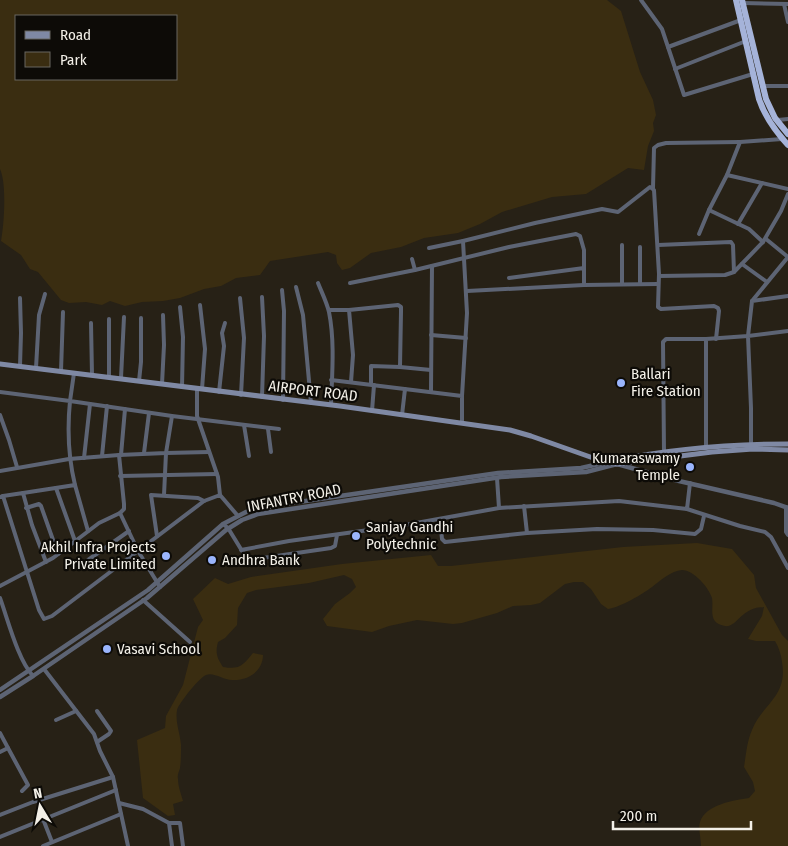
<svg xmlns="http://www.w3.org/2000/svg" width="788" height="846" viewBox="0 0 788 846" font-family="'Fira Sans Condensed',sans-serif">
	<style>
		.green { fill: #3a2d11; fill-rule: evenodd }
		.lines { fill: none; stroke-linecap: round; stroke-linejoin: round }
		.minor { stroke: #5d6474; stroke-width: 4 }
		.tertiary { stroke: #5d6474; stroke-width: 4.5 }
		.secondary { stroke: #7f89a4; stroke-width: 5 }
		.trunk { stroke: #a5b3d9; stroke-width: 6 }
		.poi-dot { fill: #9ab5fd; stroke: #0d0b07; stroke-width: 2 }
		.labels { text-anchor: middle; stroke-width: 4.5; stroke-linejoin: round; paint-order: stroke }
		.poi-label { font-size: 15px; fill: #f3f0e8; stroke: #0d0b07; text-anchor: start }
		.street-label { font-size: 15px; fill: #f3f0e8; stroke: #0d0b07 }
	</style>
	<rect width="100%" height="100%" fill="#272116"/>
	<g class="green">
		<path d="M0,0H607L621,11L640,72L653,100L656,115L653,123L654,131L648,146L644,170L628,168L586,194L552,197L502,212L480,224L458,233L424,238L401,247L371,253L350,268L342,270L337,263L336,255L328,252L270,261L260,275L236,278L221,286L204,289L180,298L163,301L142,302L125,306L110,301L102,305L86,302L69,303L61,300L38,272L30,269L21,255L1,241C4,225 7,184 0,169ZM176,16V79H16V16Z"/>
		<path d="M697,543L732,549L754,575L756,588L782,635L788,641V846H701C701,839 698,828 700,822C705,805 734,800 749,798L755,791L753,782L744,767C746,755 747,741 752,730C763,703 788,697 782,662C781,654 779,648 775,641H756L748,639L762,616L764,607C741,607 737,628 725,626C707,623 714,609 712,598C709,588 694,570 682,570C671,571 661,580 652,587C641,595 621,607 608,609L601,604L591,589L583,582H574L565,584L540,603L531,605L513,606L497,613L462,623L453,624L417,620L389,626L372,632L327,626L323,619L335,604L350,593L356,587L352,579L344,575L309,583L256,590L247,593L238,608L237,625L225,638L218,642C215,653 217,658 223,667C240,670 243,665 253,653L263,655C263,671 248,681 232,680C223,680 214,672 206,675C199,678 179,703 177,710C175,722 180,733 181,745C181,752 181,761 180,768C179,772 177,775 178,779C178,786 181,794 183,801L173,804L175,815L168,816L143,798L137,740L165,728L166,716L183,685L198,627L203,620L193,599L215,578L228,584L251,577L342,564L431,555L438,566H451L623,547Z"/>
	</g>
	<g class="lines">
		<g class="minor">
			<polyline points="641,0 662,29 668,47"/>
			<polyline points="743,3 788,4"/>
			<polyline points="784,4 788,22"/>
			<polyline points="741,20 668,47 684,95 753,74"/>
			<polyline points="675,69 746,41"/>
			<polyline points="763,86 788,86"/>
			<polyline points="778,120 788,119"/>
			<polyline points="727,175 740,142 782,139"/>
			<polyline points="653,188 654,148 658,145 666,143 740,142"/>
			<polyline points="738,224 762,183"/>
			<polyline points="699,234 709,210"/>
			<polyline points="766,239 788,257"/>
			<polyline points="763,242 781,211 788,194"/>
			<polyline points="658,245 731,242 733,245 734,272 725,275 659,276"/>
			<polyline points="640,247 640,284"/>
			<polyline points="429,248 463,241"/>
			<polyline points="742,264 767,282"/>
			<polyline points="415,270 509,247 576,234 580,236 584,250 584,268"/>
			<polyline points="734,272 763,242 749,229 709,210 727,175 788,189"/>
			<polyline points="509,278 584,268 584,285 658,284"/>
			<path d="M318,283C322,293 327,303 329,312C335,342 332,375 331,405"/>
			<polyline points="350,283 415,270 412,259"/>
			<polyline points="622,284 622,245"/>
			<polyline points="296,287 303,315 311,403"/>
			<polyline points="282,290 284,311 283,400"/>
			<polyline points="467,291 584,285"/>
			<polyline points="20,298 21,333 20,366"/>
			<polyline points="240,298 244,338 241,395"/>
			<polyline points="752,301 788,257"/>
			<polyline points="200,305 205,349 202,389"/>
			<polyline points="180,307 183,337 182,387"/>
			<polyline points="329,310 349,310"/>
			<polyline points="109,319 109,377"/>
			<polyline points="91,323 92,375"/>
			<polyline points="431,335 466,338"/>
			<polyline points="400,367 431,370"/>
			<polyline points="36,368 39,315 45,294"/>
			<polyline points="61,371 63,312"/>
			<polyline points="74,373 70,401 172,416 279,429"/>
			<polyline points="121,378 124,317"/>
			<polyline points="331,380 462,396 462,423"/>
			<polyline points="139,381 141,362 141,318"/>
			<polyline points="351,382 353,355 349,310 398,305 401,307 401,312 400,367 371,366 371,384"/>
			<polyline points="162,384 164,345 163,315"/>
			<polyline points="197,389 197,416 218,477 220,495"/>
			<polyline points="431,391 432,266"/>
			<path d="M0,392L70,401C67,431 68,456 75,485"/>
			<polyline points="219,392 224,346 222,333 225,323"/>
			<polyline points="462,396 467,313 463,241 535,223 602,209 618,212 650,187 654,190 659,274 658,307 661,309 714,306 718,308 719,311 716,339"/>
			<polyline points="262,397 264,336 262,297"/>
			<polyline points="372,411 374,385"/>
			<polyline points="0,415 9,440 17,467"/>
			<polyline points="402,415 405,389"/>
			<polyline points="244,425 249,456"/>
			<polyline points="268,429 271,452"/>
			<polyline points="751,444 751,408 748,336 788,331"/>
			<polyline points="706,448 706,339 748,336 752,301 788,296"/>
			<polyline points="144,453 149,413"/>
			<polyline points="664,453 663,342 666,339 706,339"/>
			<polyline points="121,455 125,409"/>
			<polyline points="102,456 107,406"/>
			<polyline points="84,458 90,404"/>
			<polyline points="0,471 69,459 119,455"/>
			<polyline points="120,476 217,474"/>
			<polyline points="56,488 75,541"/>
			<polyline points="23,493 75,485 88,531"/>
			<polyline points="164,495 166,453 209,452"/>
			<polyline points="3,496 23,493 32,525 46,562"/>
			<polyline points="0,497 3,496 39,610 44,619 52,616 138,551 160,587"/>
			<polyline points="524,506 527,533"/>
			<polyline points="786,507 786,532 788,535"/>
			<polyline points="26,508 39,504 41,506 58,554"/>
			<polyline points="499,508 619,501 687,509 690,483"/>
			<polyline points="687,509 740,526 765,532 771,537 788,568"/>
			<polyline points="120,513 124,509 124,504 119,455 166,453 172,416"/>
			<polyline points="440,519 442,539 445,542 527,533 597,529 653,530 695,534 701,529 704,516"/>
			<polyline points="223,524 228,528 247,559 249,560 331,548 335,546 337,535"/>
			<polyline points="157,536 151,495 198,498 204,501"/>
			<polyline points="241,550 289,541 405,525 499,508 497,478"/>
			<polyline points="88,560 129,531"/>
			<polyline points="0,586 53,558 99,523 120,513 138,551 204,501 220,495 238,516"/>
			<path d="M0,598C8,620 18,660 33,676"/>
			<polyline points="143,600 190,642"/>
			<polyline points="44,669 94,734 100,751 113,777 128,846"/>
			<polyline points="56,720 76,711"/>
			<polyline points="0,733 8,748 0,752"/>
			<polyline points="97,742 109,734 111,731 97,711"/>
			<polyline points="8,748 28,785 22,791"/>
			<polyline points="119,803 143,809 169,823 172,846"/>
			<polyline points="0,815 33,802 113,777"/>
			<polyline points="43,819 52,842"/>
			<polyline points="169,823 180,823 183,846"/>
			<polyline points="0,837 116,790"/>
			<polyline points="43,846 121,814"/>
		</g>
		<g class="tertiary">
			<polyline points="0,690 148,590 223,524 246,512 278,505 498,473 581,468 608,462"/>
			<polyline points="0,697 33,676 147,598 226,530 242,520 258,514 501,477 586,472 617,464 679,481 774,503 788,508"/>
		</g>
		<g class="secondary">
			<polyline points="0,364 340,406 510,430 531,436 596,459 617,464 712,452 753,449 788,450"/>
			<path d="M612,461C670,449 729,444 788,444"/>
		</g>
		<g class="trunk">
			<path d="M736,0L759,99C765,117 775,131 788,145"/>
			<polyline points="742,0 766,99 775,118 788,134"/>
		</g>
	</g>
	<g class="poi-dot">
		<circle cx="621" cy="383" r="5"/>
		<circle cx="690" cy="467" r="5"/>
		<circle cx="356" cy="536" r="5"/>
		<circle cx="166" cy="556" r="5"/>
		<circle cx="212" cy="560" r="5"/>
		<circle cx="107" cy="649" r="5"/>
	</g>
	<g class="labels">
		<g class="poi-label">
			<text x="631" y="379">Ballari<tspan x="631" dy="17">Fire Station</tspan></text>
			<text x="680" y="463" text-anchor="end">Kumaraswamy<tspan x="680" dy="17">Temple</tspan></text>
			<text x="366" y="532">Sanjay Gandhi<tspan x="366" dy="17">Polytechnic</tspan></text>
			<text x="156" y="552" text-anchor="end">Akhil Infra Projects<tspan x="156" dy="17">Private Limited</tspan></text>
			<text x="222" y="565">Andhra Bank</text>
			<text x="117" y="654">Vasavi School</text>
		</g>
		<g class="street-label">
			<text transform="translate(313 391) rotate(7)" y="5">AIRPORT ROAD</text>
			<text transform="translate(294 498) rotate(-11)" y="5">INFANTRY ROAD</text>
		</g>
	</g>
	<rect x="15" y="15" width="162" height="65" fill="#0d0b07" stroke="#696761"/>
	<rect x="25" y="31" width="25" height="8" fill="#7f89a4" stroke="#696761"/>
	<text x="60" y="40" font-size="15" fill="#f3f0e8">Road</text>
	<rect x="25" y="52" width="25" height="15" fill="#3a2d11" stroke="#696761"/>
	<text x="60" y="65" font-size="15" fill="#f3f0e8">Park</text>
	<g transform="translate(40 806) rotate(350)" stroke="#0d0b07" stroke-width="4" paint-order="stroke">
	<path d="M0-4L9 19L0 12L-9 19Z" fill="#f3f0e8"/>
	<text y="-8" font-size="14" font-weight="bold" text-anchor="middle" fill="#f3f0e8">N</text>
	</g>
	<path d="M613 821v8h138v-8" fill="none" stroke="#f3f0e8" stroke-width="2.5"/>
	<text x="620" y="821" font-size="15" fill="#f3f0e8" stroke="#0d0b07" stroke-width="4" paint-order="stroke">200 m</text>
</svg>
